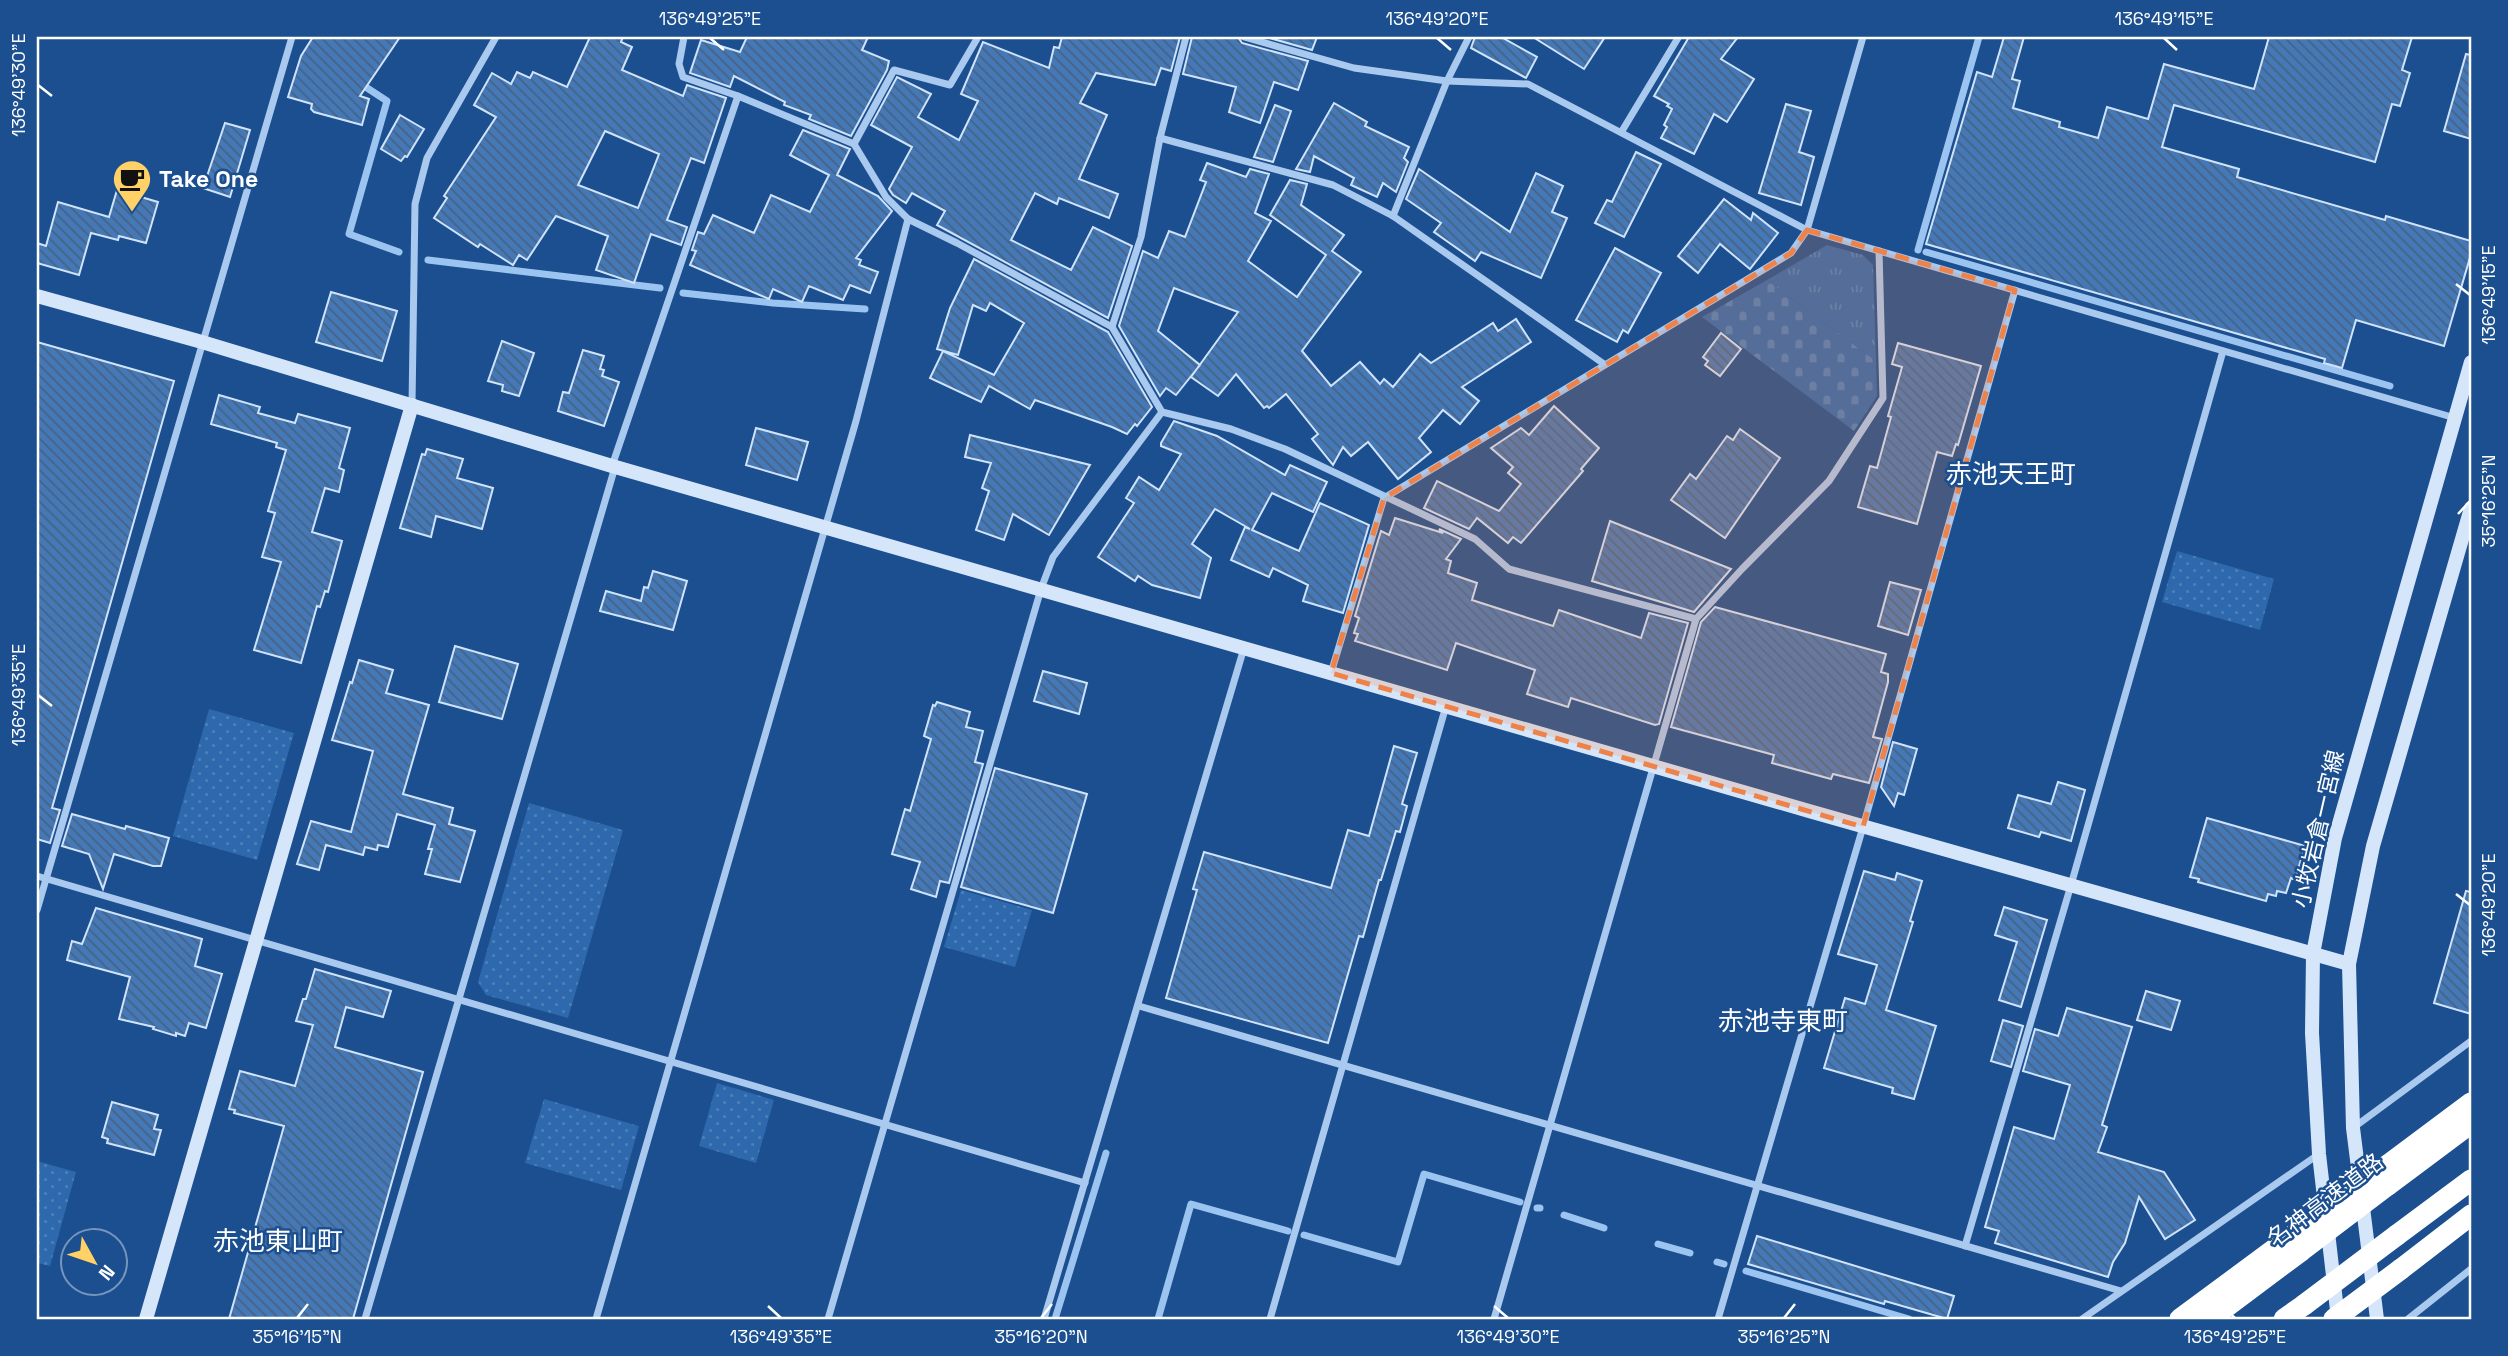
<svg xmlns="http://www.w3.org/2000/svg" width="2508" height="1356" viewBox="0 0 2508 1356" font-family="'Space Grotesk','Noto Sans JP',sans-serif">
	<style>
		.grass { fill: url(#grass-dots) }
		.cemetery { fill: url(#cemetery-stones) }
		.park { fill: url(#park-tufts) }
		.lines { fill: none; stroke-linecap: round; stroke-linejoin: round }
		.stream { stroke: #9cc4f0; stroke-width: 7 }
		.building { fill: url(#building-back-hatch); stroke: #cfe3fa; stroke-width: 2; fill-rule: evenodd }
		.street { stroke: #a9c9ee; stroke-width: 7 }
		.secondary { stroke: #d6e6fa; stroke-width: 14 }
		.highway { stroke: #fff; stroke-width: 21 }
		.highway-bridge { stroke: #fff; stroke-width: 21 }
		.marked { fill: #ee8249; fill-opacity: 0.2; stroke: #ee8249; stroke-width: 5; stroke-dasharray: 14 9; stroke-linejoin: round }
		.ticks { fill: none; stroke: #fff; stroke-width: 2.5 }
		.labels { text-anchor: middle; stroke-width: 5; stroke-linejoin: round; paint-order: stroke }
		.poi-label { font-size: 23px; font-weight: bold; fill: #fff; stroke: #1b4f8f; text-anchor: start }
		.street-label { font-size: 23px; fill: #fff; stroke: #1b4f8f }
		.quarter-label { font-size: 26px; fill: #fff; stroke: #1b4f8f }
		.neatline { fill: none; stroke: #fff; stroke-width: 2.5 }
		.ticks-label { font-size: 18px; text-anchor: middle; fill: #fff }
	</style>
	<defs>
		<pattern id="grass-dots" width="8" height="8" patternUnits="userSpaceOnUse" patternTransform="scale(1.75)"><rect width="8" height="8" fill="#2e69ad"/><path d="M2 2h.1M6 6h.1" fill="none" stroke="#4d80b9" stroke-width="1.8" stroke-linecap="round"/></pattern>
		<pattern id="cemetery-stones" width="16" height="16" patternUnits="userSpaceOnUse" patternTransform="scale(1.75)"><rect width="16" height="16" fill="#2e69ad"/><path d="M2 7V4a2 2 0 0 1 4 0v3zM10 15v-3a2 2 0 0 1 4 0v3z" fill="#4d80b9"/></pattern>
		<pattern id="park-tufts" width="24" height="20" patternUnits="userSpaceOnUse" patternTransform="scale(1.75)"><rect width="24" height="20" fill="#2e69ad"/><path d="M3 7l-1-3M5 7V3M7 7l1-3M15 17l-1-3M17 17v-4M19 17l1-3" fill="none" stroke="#4d80b9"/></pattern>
		<pattern id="building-back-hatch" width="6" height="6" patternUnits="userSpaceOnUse" patternTransform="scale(1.75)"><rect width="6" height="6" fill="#4478b7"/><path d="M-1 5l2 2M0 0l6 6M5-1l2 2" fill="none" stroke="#486282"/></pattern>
	</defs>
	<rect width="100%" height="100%" fill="#1b4f8f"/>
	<g class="grass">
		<polygon points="2177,551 2274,579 2260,630 2162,602"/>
		<polygon points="209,709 294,733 257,860 173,836"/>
		<polygon points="529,803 623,830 568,1018 486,995 478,982"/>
		<polygon points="961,890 1032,910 1015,967 944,947"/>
		<polygon points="717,1083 774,1100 756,1163 699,1146"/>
		<polygon points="544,1099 639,1126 621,1190 525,1163"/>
		<polygon points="37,1161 76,1172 50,1266 37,1263"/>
	</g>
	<polygon class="cemetery" points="1767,280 1876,361 1877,396 1854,431 1702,317"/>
	<polygon class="park" points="1827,245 1863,255 1873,265 1876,361 1767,280"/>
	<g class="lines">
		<g class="stream">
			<polyline points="358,82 387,101 349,234 399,252"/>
			<polyline points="1918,250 1979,37"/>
			<polyline points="1926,252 2390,386"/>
			<polyline points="428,260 660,288"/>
			<polyline points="683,293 773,303 865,309"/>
			<polyline points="1537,1208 1540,1208"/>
			<polyline points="1564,1215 1604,1228"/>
			<polyline points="1304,1235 1398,1262 1424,1174 1520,1202"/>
			<polyline points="1658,1244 1690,1253"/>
			<polyline points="1717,1262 1724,1264"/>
			<polyline points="1746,1271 1909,1319"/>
			<polyline points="1055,1319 1106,1153"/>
			<polyline points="1158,1319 1191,1204 1288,1231"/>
		</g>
	</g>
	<g class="building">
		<polygon points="313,37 400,37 360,96 369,99 362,125 314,112 311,109 312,104 288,97 301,56"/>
		<path d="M590,37H623L621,42L632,47L622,70L683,96L687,85L726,98L704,163L691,158L667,220L687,227L681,245L651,234L634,283L596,270L608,236L556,216L527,260L519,255L513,265L480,244L478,247L434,218L447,198L444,196L496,117L474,105L492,73L511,84L517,72L530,78L533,72L567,87ZM605,131L659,154L638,208L578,185Z"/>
		<polygon points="747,37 868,37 862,50 889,61 887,70 851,136 809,119 811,115 784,105 785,102 734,76 730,87 690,73 701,40 740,52"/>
		<polygon points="1062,37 1180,37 1171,71 1161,68 1155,85 1096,73 1080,103 1107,115 1079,179 1118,194 1109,218 1059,198 1057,204 1035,193 1011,240 1071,270 1093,227 1132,246 1108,318 937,225 945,211 912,193 906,203 893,195 889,189 912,147 871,125 897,77 931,94 918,117 959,140 978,101 961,94 983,42 1049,68 1054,47 1059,48"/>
		<polygon points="1192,37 1238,37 1242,43 1308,61 1298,90 1274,82 1260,123 1229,112 1236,87 1183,74"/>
		<polygon points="1266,37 1317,37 1312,50"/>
		<polygon points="1475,37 1501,37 1537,57 1526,78 1471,48"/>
		<polygon points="1533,37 1605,37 1584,69"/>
		<polygon points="1689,37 1738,37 1721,59 1754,79 1727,122 1714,114 1694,154 1661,138 1667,127 1664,125 1672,109 1667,106 1669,104 1654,96"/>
		<polygon points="2004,37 2024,37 2012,79 2020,81 2013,108 2060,122 2059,127 2098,138 2107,107 2148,119 2164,64 2254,89 2269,37 2412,37 2402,70 2410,73 2400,106 2392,104 2375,162 2174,105 2162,147 2239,169 2237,177 2385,220 2386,216 2471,241 2471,254 2444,346 2356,320 2342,368 2324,363 2325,359 1926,244 1977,72 1992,77"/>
		<polygon points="2466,54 2471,55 2471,139 2444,131"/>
		<polygon points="1334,103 1367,122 1365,126 1409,147 1404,158 1408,162 1396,192 1383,183 1377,197 1351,185 1354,178 1314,156 1310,172 1296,169"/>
		<polygon points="1786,104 1811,111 1799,152 1814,157 1801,205 1759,193"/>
		<polygon points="1275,105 1291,111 1273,162 1254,157"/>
		<polygon points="400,115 424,129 407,157 405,156 401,161 381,149"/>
		<polygon points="225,123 250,130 230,197 203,188"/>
		<polygon points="803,130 850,149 837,175 878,196 892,211 856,258 861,260 859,265 878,272 870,293 850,285 843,300 809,286 802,302 773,289 769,299 690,265 696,251 692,250 698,232 704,234 713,215 754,233 771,195 810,212 829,175 790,155"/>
		<polygon points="1636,152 1661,164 1624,237 1595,223 1607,200 1612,202"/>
		<polygon points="1207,163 1246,177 1250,169 1269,174 1255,213 1271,221 1248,261 1297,297 1326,255 1270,215 1290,180 1307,184 1301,205 1344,235 1332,251 1361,272 1302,351 1331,386 1360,362 1380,384 1384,379 1393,387 1420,354 1431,363 1493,323 1498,331 1516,319 1531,342 1462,387 1479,401 1460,424 1443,410 1419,438 1431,452 1398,479 1368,442 1351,456 1343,447 1333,465 1312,439 1318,434 1286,394 1269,408 1267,406 1264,408 1236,374 1218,396 1191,377 1238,312 1174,288 1158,331 1200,365 1176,395 1166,388 1160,396 1119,326 1143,251 1158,258 1169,231 1185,237 1206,182 1200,180"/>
		<polygon points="1419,169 1510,232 1536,173 1563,186 1552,212 1567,218 1541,278 1481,252 1475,261 1434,232 1441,223 1406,199"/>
		<polygon points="117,190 158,202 146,243 119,236 118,240 91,233 79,275 37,263 37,243 46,246 58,202 109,217"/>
		<polygon points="1724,199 1751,220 1753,213 1778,233 1750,269 1720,244 1698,273 1678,256"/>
		<polygon points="1615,248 1661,273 1628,333 1623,330 1617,342 1576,320"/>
		<polygon points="974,259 1108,332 1152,407 1137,426 1135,424 1127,434 1112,427 1035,400 1030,409 989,386 981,402 930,378 943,351 994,375 1024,323 990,303 986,311 973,305 958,355 937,349 950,308"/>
		<polygon points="331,292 397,311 382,361 316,342"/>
		<polygon points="1721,333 1741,349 1720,376 1705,365 1708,361 1703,357"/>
		<polygon points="502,341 534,353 519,396 502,391 503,385 488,381"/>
		<polygon points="37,342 174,381 52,808 60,810 50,843 37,839"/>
		<polygon points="1898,343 1981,366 1958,445 1956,444 1952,456 1937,452 1917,524 1858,507 1870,466 1877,468 1891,417 1888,416 1902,367 1892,364"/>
		<polygon points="583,350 604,356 600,369 604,370 602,376 619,382 604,426 558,411 563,392 569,393"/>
		<polygon points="219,395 260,407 258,413 295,423 298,414 350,428 339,468 344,470 339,492 325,488 312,532 342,541 328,592 325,591 320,607 317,606 301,663 254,650 281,562 262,557 275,513 268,511 286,450 276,447 277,443 211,424"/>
		<polygon points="1554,406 1599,448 1581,469 1583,471 1521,543 1513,537 1508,543 1477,518 1469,529 1424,508 1437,481 1499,511 1521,484 1508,473 1513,467 1491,448 1521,428 1529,435"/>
		<polygon points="1174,421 1217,436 1285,475 1290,465 1327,482 1313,512 1272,493 1252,530 1299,551 1320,503 1369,525 1343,613 1303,601 1308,585 1273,568 1269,577 1231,560 1245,527 1250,529 1215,509 1192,544 1211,558 1200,598 1152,585 1138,576 1135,581 1098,557 1134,503 1126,498 1139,477 1159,490 1181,454 1161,446 1161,443"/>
		<polygon points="756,428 808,442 797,480 746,465"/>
		<polygon points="1740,429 1780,458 1725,538 1671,500 1690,474 1696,479 1727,436 1733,440"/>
		<polygon points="970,435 1090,465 1049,535 1013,514 1004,540 976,530 989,491 982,488 991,463 965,457"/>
		<polygon points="427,449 463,459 457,478 493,488 482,529 436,516 431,537 400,528 422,454 425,455"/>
		<polygon points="1395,518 1443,533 1439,529 1461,539 1446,559 1451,561 1448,573 1477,583 1472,600 1553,626 1559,610 1641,638 1649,613 1688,623 1659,724 1655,725 1571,698 1568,707 1527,694 1535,670 1456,643 1447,670 1355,641 1358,634 1354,633 1359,618 1355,616 1381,531 1389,535"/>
		<polygon points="1610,521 1698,556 1731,569 1694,612 1592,581"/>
		<polygon points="653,571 687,581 673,630 600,611 606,591 641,601 644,587 648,588"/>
		<polygon points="1890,582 1921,590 1908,635 1878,626"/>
		<polygon points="1715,607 1886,654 1881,672 1888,674 1888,682 1873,737 1882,739 1869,783 1833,774 1831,779 1772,763 1774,755 1671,727 1701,622"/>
		<polygon points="455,646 518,664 502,719 439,702"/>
		<polygon points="359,660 393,670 386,693 429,705 403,794 453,808 449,824 475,831 460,882 425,874 432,849 428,849 435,825 397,814 388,847 378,845 377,850 365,847 363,855 326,845 319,870 297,864 311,821 351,832 373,751 332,740 350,682 352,683"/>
		<polygon points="1043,671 1087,683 1079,714 1034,701"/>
		<polygon points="937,702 970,712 966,727 983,731 975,762 983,764 949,883 940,881 936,897 911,889 920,862 892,854 905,809 910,811 931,739 924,736 933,705 935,706"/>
		<polygon points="1893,742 1917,749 1904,795 1898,793 1894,806 1881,787"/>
		<polygon points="1394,746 1417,753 1402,804 1407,806 1400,832 1396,831 1381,880 1379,880 1363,937 1359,936 1328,1043 1166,998 1197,890 1193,889 1204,852 1331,888 1348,830 1369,836"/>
		<polygon points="995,768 1087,794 1053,913 961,887"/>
		<polygon points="2058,782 2085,790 2071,841 2041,832 2039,837 2008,828 2018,795 2051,804"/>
		<polygon points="72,814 125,829 126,826 169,838 161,866 153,866 114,854 103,889 89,854 62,846"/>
		<polygon points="2207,818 2305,846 2295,880 2291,878 2286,893 2277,891 2276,896 2268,894 2266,901 2198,882 2199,879 2190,877"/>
		<polygon points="1864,871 1895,880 1897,873 1922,881 1910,921 1913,922 1886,1010 1936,1026 1914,1099 1892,1093 1893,1088 1824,1068 1845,998 1865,1004 1877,965 1838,954"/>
		<polygon points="2466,891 2471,892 2471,1014 2434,1003"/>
		<polygon points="2004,907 2047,920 2021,1007 1999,1000 2017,942 1995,935"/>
		<polygon points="96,908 202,939 195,966 222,974 206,1028 189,1023 185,1036 176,1033 176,1036 153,1029 154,1027 119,1019 130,977 67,960 72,941 82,944"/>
		<polygon points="315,969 391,991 383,1017 346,1007 335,1047 423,1072 353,1319 229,1319 284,1126 234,1113 235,1110 229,1109 240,1071 295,1086 313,1025 296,1021 303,999 306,999"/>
		<polygon points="2146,991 2180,1001 2171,1030 2137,1020"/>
		<polygon points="2067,1008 2132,1027 2102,1125 2107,1127 2098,1152 2164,1172 2195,1220 2165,1239 2139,1197 2125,1243 2113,1262 2108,1277 1995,1243 1999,1231 1985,1227 2014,1127 2054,1139 2070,1085 2023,1071 2035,1029 2058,1036"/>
		<polygon points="2003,1020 2023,1026 2011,1067 1991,1061"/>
		<polygon points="112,1102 158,1115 154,1129 161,1130 154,1155 107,1143 108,1139 102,1137"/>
		<polygon points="1757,1236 1954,1296 1947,1319 1885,1301 1884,1304 1748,1264"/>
	</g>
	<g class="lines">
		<g class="street">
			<polyline points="684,37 679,64 683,77 738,96 854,144 886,197 908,219 957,243 1112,327 1162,412 1231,429 1285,449 1475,539 1509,569 1696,619 1742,569 1829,481 1883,398 1879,251"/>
			<polyline points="1244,37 1354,68 1447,81 1528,84 1807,230 2455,418"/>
			<polyline points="1622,131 1678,38 1676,37"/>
			<polyline points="1160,138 1333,185 1393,216 1604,364"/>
			<polyline points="854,144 894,70 950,85 978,37"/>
			<polyline points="1393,216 1447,81 1469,37"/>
			<polyline points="1112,327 1141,237 1160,138 1186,37"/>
			<polyline points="412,405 415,204 427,158 496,37"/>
			<polyline points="612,466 738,96"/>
			<polyline points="1331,673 1384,498 1791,253 1807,230 1863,37"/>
			<polyline points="37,876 1085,1183"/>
			<polyline points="37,910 292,37"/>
			<polyline points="1139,1006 2121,1291"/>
			<polyline points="2353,1128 2471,1041"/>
			<polyline points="1965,1246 2071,885 2223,351"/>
			<polyline points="365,1319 615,467"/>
			<polyline points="596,1319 856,421 908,219"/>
			<polyline points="828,1319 1041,589 1053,557 1162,412"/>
			<polyline points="1044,1319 1244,648"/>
			<polyline points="1270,1319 1446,706"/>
			<polyline points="1494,1319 1696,619"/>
			<polyline points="1718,1319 1863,827 2015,290"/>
			<polyline points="2082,1319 2319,1154"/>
			<polyline points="2408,1319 2471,1269"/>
		</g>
		<g class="secondary">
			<polyline points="37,296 202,342 612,466 1809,811 2349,964"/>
			<polyline points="146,1319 412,405"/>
			<polyline points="2338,1319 2319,1154 2312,1033 2313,954 2335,838 2471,362"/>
			<polyline points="2377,1319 2353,1128 2349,964 2373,846 2471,508"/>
		</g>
		<g class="highway">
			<polyline points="2388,1165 2471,1103"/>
			<polyline points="2388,1185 2471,1123"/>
			<polyline points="2397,1235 2471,1180"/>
			<polyline points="2401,1269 2471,1215"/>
			<polyline points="2180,1319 2299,1231"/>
			<polyline points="2210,1319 2301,1251"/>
			<polyline points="2284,1319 2304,1305"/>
		</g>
		<g class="highway-bridge">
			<polyline points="2299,1231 2388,1165"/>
			<polyline points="2301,1251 2388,1185"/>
			<polyline points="2304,1305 2397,1235"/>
			<polyline points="2334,1319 2401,1269"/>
		</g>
	</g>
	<path class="marked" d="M1807,230L2015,290L1863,827L1331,673L1384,498L1791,253Z"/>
	<path class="ticks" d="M710,38L724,50M1437,38L1451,50M2164,38L2177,50M38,85L52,96M2456,284L2470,295M2458,514L2470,501M38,695L52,706M2456,894L2470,905M768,1306L781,1318M1494,1306L1508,1318M2221,1306L2235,1318M297,1318L308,1304M1041,1318L1052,1304M1784,1318L1795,1304"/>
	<defs>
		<g id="cafe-pin" transform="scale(2.0125)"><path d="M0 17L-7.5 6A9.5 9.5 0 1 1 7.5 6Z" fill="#ffd166" stroke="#1b4f8f"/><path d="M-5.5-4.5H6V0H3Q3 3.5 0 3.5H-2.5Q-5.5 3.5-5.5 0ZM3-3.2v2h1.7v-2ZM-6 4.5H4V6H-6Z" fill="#111"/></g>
	</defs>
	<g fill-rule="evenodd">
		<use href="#cafe-pin" x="132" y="179"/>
	</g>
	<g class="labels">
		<g class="poi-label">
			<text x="159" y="187">Take One</text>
		</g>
		<g class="street-label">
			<text transform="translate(2318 829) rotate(-77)" y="8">小牧岩倉一宮線</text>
			<text transform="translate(2325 1200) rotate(-37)" y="8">名神高速道路</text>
		</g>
		<g class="quarter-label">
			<text x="2011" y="483">赤池天王町</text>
			<text x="1783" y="1030">赤池寺東町</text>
			<text x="278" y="1250">赤池東山町</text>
		</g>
	</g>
	<rect width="2508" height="1356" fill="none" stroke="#1b4f8f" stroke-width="77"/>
	<g transform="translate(94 1262) rotate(130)"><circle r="33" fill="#1b4f8f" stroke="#7695bc" stroke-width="2"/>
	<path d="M0-5L12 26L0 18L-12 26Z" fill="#ffd166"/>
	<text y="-10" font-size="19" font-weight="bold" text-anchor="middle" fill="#ffffff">N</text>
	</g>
	<rect x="38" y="38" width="2432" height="1280" class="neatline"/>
	<g class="ticks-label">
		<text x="710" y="25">136°49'25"E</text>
		<text x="1437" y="25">136°49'20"E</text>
		<text x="2164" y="25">136°49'15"E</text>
		<text transform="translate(19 85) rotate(-90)" y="6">136°49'30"E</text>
		<text transform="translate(2489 295) rotate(-90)" y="6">136°49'15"E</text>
		<text transform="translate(2489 501) rotate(-90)" y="6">35°16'25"N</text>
		<text transform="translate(19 695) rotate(-90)" y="6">136°49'35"E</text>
		<text transform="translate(2489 905) rotate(-90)" y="6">136°49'20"E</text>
		<text x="297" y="1343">35°16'15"N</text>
		<text x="781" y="1343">136°49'35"E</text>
		<text x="1041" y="1343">35°16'20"N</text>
		<text x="1508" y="1343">136°49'30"E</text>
		<text x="1784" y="1343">35°16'25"N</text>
		<text x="2235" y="1343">136°49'25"E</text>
	</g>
</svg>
